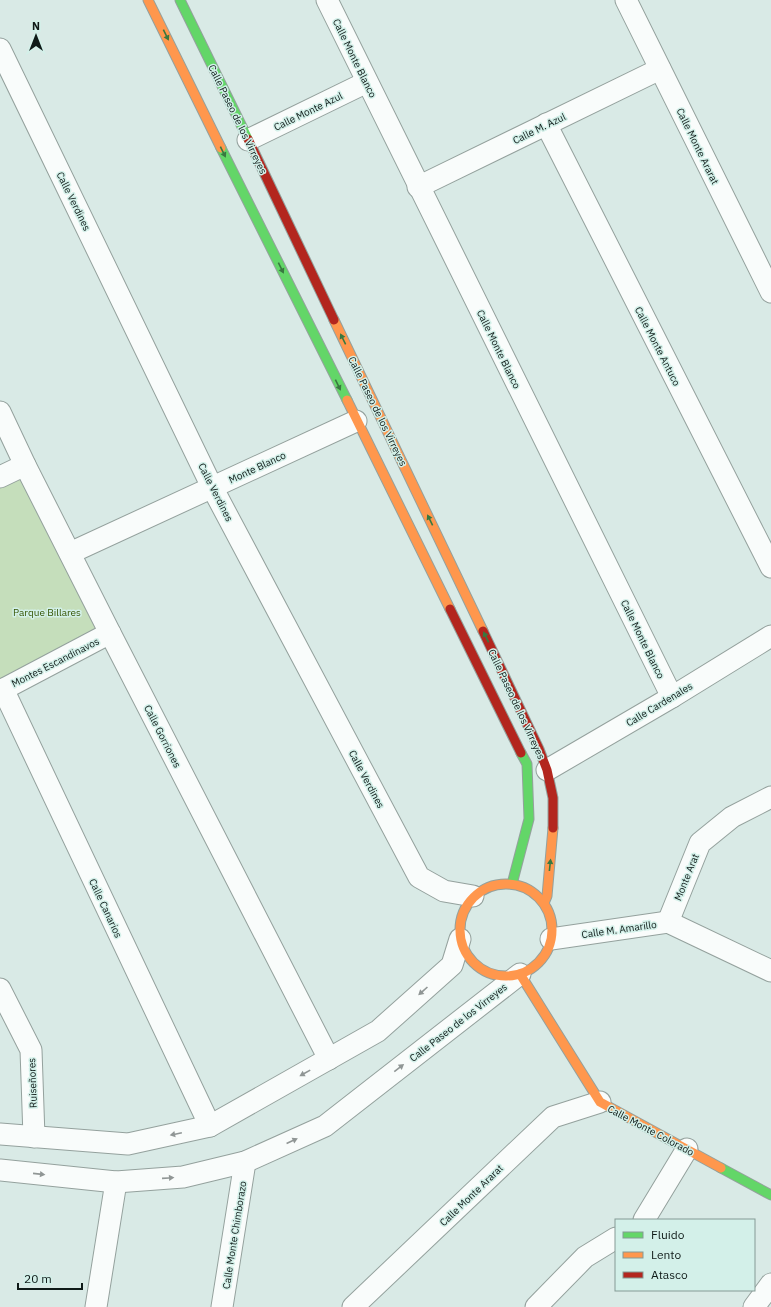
<svg xmlns="http://www.w3.org/2000/svg" width="771" height="1307" viewBox="0 0 771 1307" font-family="'IBM Plex Sans',sans-serif">
	<style>
		.green { fill: #c5debb }
		.lines { fill: none; stroke-linecap: round; stroke-linejoin: round }
		.street-casing { stroke: #94a19d; stroke-width: 23 }
		.fast-casing { stroke: #94a19d; stroke-width: 11 }
		.slow-casing { stroke: #94a19d; stroke-width: 11 }
		.jam-casing { stroke: #94a19d; stroke-width: 11 }
		.street { stroke: #f9fcfb; stroke-width: 21 }
		.fast { stroke: #63d668; stroke-width: 9 }
		.slow { stroke: #ff974d; stroke-width: 9 }
		.jam { stroke: #b3261e; stroke-width: 9 }
		.oneway { fill: #397840 }
		.oneway2 { fill: #909695 }
		.labels { text-anchor: middle; stroke-width: 3; stroke-linejoin: round; paint-order: stroke }
		.street-label { font-size: 10px; fill: #0f1a18; stroke: #d3f0e9 }
		.park-label { font-size: 10px; fill: #345401; stroke: #d3f0e9 }
	</style>
	<rect width="100%" height="100%" fill="#d9eae6"/>
	<polygon class="green" points="25,465 110,633 0,691 0,477"/>
	<g class="lines">
		<g class="street-casing">
			<g id="street">
				<polyline points="327,0 672,697"/>
				<polyline points="626,0 771,292"/>
				<polyline points="0,49 212,487 419,877 444,891 473,896"/>
				<polyline points="546,124 771,567"/>
				<polyline points="248,140 367,82"/>
				<polyline points="418,187 660,69"/>
				<polyline points="0,412 25,465 110,633 329,1059"/>
				<polyline points="0,477 25,465"/>
				<polyline points="70,553 356,421"/>
				<polyline points="3,689 210,1126"/>
				<polyline points="0,691 110,633"/>
				<polyline points="547,770 672,697 771,636"/>
				<polyline points="668,922 700,843 732,817 771,797"/>
				<polyline points="551,939 668,922 771,971"/>
				<polyline points="0,989 31,1050 34,1137"/>
				<polyline points="0,1134 128,1144 210,1126 378,1031 452,965 460,939"/>
				<polyline points="0,1170 116,1182 183,1177 245,1162 325,1126 520,974"/>
				<polyline points="644,1220 687,1149"/>
				<polyline points="96,1307 116,1182"/>
				<polyline points="222,1307 245,1162"/>
				<polyline points="353,1307 553,1117 600,1102"/>
				<polyline points="536,1307 585,1257 616,1238"/>
				<polyline points="754,1307 771,1284"/>
			</g>
		</g>
		<g class="fast-casing">
			<g id="fast">
				<polyline points="180,0 248,139"/>
				<polyline points="221,148 347,400"/>
				<polyline points="512,884 529,819 527,764 521,753"/>
				<polyline points="721,1168 771,1195"/>
			</g>
		</g>
		<g class="slow-casing">
			<g id="slow">
				<polyline points="148,0 221,148"/>
				<polyline points="334,320 483,631"/>
				<polyline points="347,400 450,609"/>
				<circle cx="506" cy="930" r="46"/>
				<polyline points="544,903 547,896 553,828"/>
				<polyline points="520,974 600,1102 721,1168"/>
			</g>
		</g>
		<g class="jam-casing">
			<g id="jam">
				<polyline points="248,139 334,320"/>
				<polyline points="450,609 521,753"/>
				<polyline points="483,631 539,749 547,770 553,798 553,828"/>
			</g>
		</g>
		<use href="#street" class="street"/>
		<use href="#fast" class="fast"/>
		<use href="#slow" class="slow"/>
		<use href="#jam" class="jam"/>
	</g>
	<defs><path id="oneway-solid" d="M-6-.8H1V-3.2L6.5 0L1 3.2V.8H-6Z"/></defs>
	<g class="oneway">
		<use href="#oneway-solid" transform="translate(166 35) rotate(64)"/>
		<use href="#oneway-solid" transform="translate(223 152) rotate(64)"/>
		<use href="#oneway-solid" transform="translate(281 268) rotate(64)"/>
		<use href="#oneway-solid" transform="translate(343 339) rotate(-116)"/>
		<use href="#oneway-solid" transform="translate(338 385) rotate(64)"/>
		<use href="#oneway-solid" transform="translate(430 520) rotate(-116)"/>
		<use href="#oneway-solid" transform="translate(486 637) rotate(-116)"/>
		<use href="#oneway-solid" transform="translate(550 865) rotate(-84)"/>
	</g>
	<g class="oneway2">
		<use href="#oneway-solid" transform="translate(423 991) rotate(138)"/>
		<use href="#oneway-solid" transform="translate(399 1068) rotate(-38)"/>
		<use href="#oneway-solid" transform="translate(305 1073) rotate(151)"/>
		<use href="#oneway-solid" transform="translate(176 1134) rotate(168)"/>
		<use href="#oneway-solid" transform="translate(292 1141) rotate(-25)"/>
		<use href="#oneway-solid" transform="translate(39 1174) rotate(6)"/>
		<use href="#oneway-solid" transform="translate(168 1178) rotate(-4)"/>
	</g>
	<g class="labels">
		<g class="street-label">
			<text transform="translate(355 58) rotate(64)" y="4">Calle Monte Blanco</text>
			<text transform="translate(308 111) rotate(-26)" y="4">Calle Monte Azul</text>
			<text transform="translate(238 119) rotate(64)" y="4">Calle Paseo de los Virreyes</text>
			<text transform="translate(539 128) rotate(-26)" y="4">Calle M. Azul</text>
			<text transform="translate(698 146) rotate(64)" y="4">Calle Monte Ararat</text>
			<text transform="translate(74 201) rotate(64)" y="4">Calle Verdines</text>
			<text transform="translate(658 346) rotate(63)" y="4">Calle Monte Antuco</text>
			<text transform="translate(499 349) rotate(64)" y="4">Calle Monte Blanco</text>
			<text transform="translate(378 411) rotate(64)" y="4">Calle Paseo de los Virreyes</text>
			<text transform="translate(257 467) rotate(-25)" y="4">Monte Blanco</text>
			<text transform="translate(216 492) rotate(63)" y="4">Calle Verdines</text>
			<text transform="translate(643 639) rotate(64)" y="4">Calle Monte Blanco</text>
			<text transform="translate(55 662) rotate(-27)" y="4">Montes Escandinavos</text>
			<text transform="translate(517 704) rotate(65)" y="4">Calle Paseo de los Virreyes</text>
			<text transform="translate(659 704) rotate(-31)" y="4">Calle Cardenales</text>
			<text transform="translate(163 736) rotate(63)" y="4">Calle Gorriones</text>
			<text transform="translate(367 779) rotate(62)" y="4">Calle Verdines</text>
			<text transform="translate(686 877) rotate(-68)" y="4">Monte Arat</text>
			<text transform="translate(106 908) rotate(65)" y="4">Calle Canarios</text>
			<text transform="translate(619 929) rotate(-8)" y="4">Calle M. Amarillo</text>
			<text transform="translate(458 1022) rotate(-38)" y="4">Calle Paseo de los Virreyes</text>
			<text transform="translate(32 1083) rotate(-92)" y="4">Ruiseñores</text>
			<text transform="translate(651 1130) rotate(28)" y="4">Calle Monte Colorado</text>
			<text transform="translate(471 1195) rotate(-44)" y="4">Calle Monte Ararat</text>
			<text transform="translate(234 1235) rotate(-81)" y="4">Calle Monte Chimborazo</text>
		</g>
		<g class="park-label">
			<text x="47" y="616">Parque Billares</text>
		</g>
	</g>
	<rect x="615" y="1219" width="140" height="72" fill="#d3f0e9" stroke="#859a95"/>
	<rect x="623" y="1232" width="20" height="6" fill="#63d668" stroke="#859a95"/>
	<text x="651" y="1239" font-size="12" fill="#0f1a18">Fluido</text>
	<rect x="623" y="1252" width="20" height="6" fill="#ff974d" stroke="#859a95"/>
	<text x="651" y="1259" font-size="12" fill="#0f1a18">Lento</text>
	<rect x="623" y="1272" width="20" height="6" fill="#b3261e" stroke="#859a95"/>
	<text x="651" y="1279" font-size="12" fill="#0f1a18">Atasco</text>
	<g transform="translate(36 36)" stroke="#d3f0e9" stroke-width="3" paint-order="stroke">
	<path d="M0-3L7 15L0 10L-7 15Z" fill="#0f1a18"/>
	<text y="-6" font-size="11" font-weight="bold" text-anchor="middle" fill="#0f1a18">N</text>
	</g>
	<path d="M18 1283v6h64v-6" fill="none" stroke="#0f1a18" stroke-width="2"/>
	<text x="24" y="1283" font-size="12" fill="#0f1a18" stroke="#d3f0e9" stroke-width="3" paint-order="stroke">20 m</text>
</svg>
